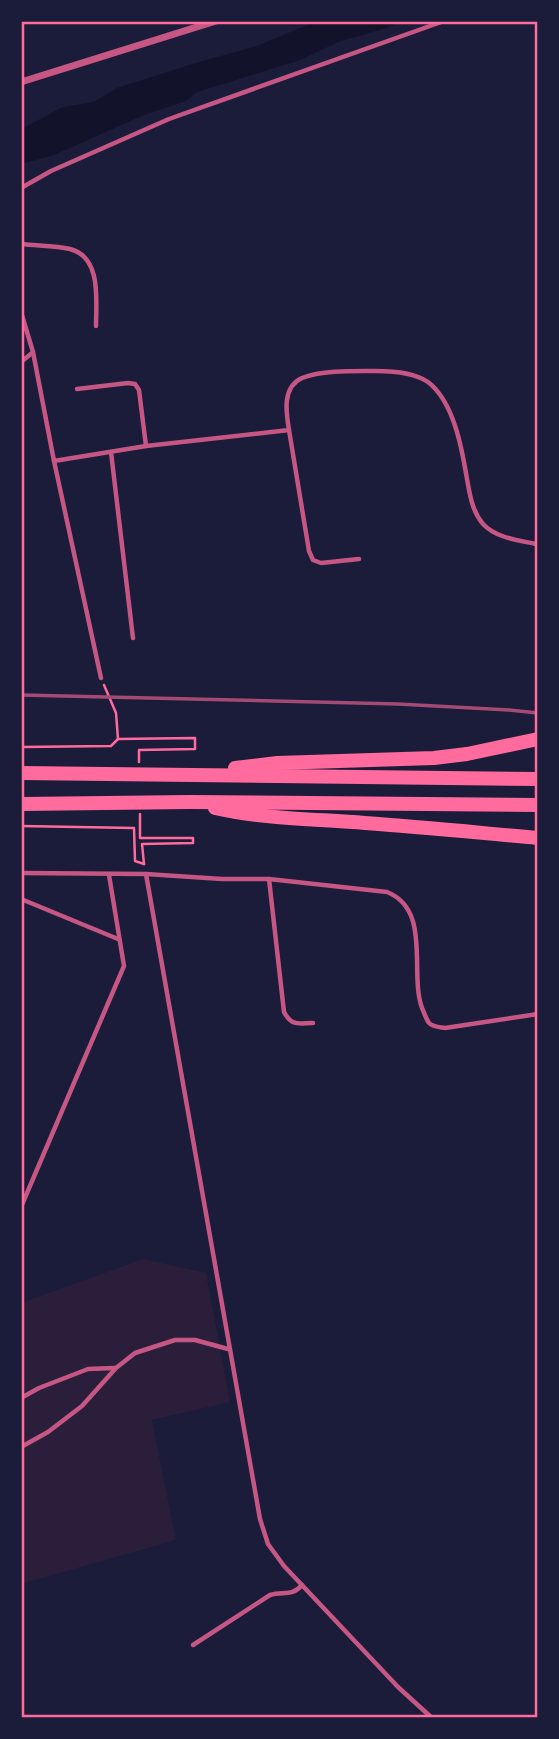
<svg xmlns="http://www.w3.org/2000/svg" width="559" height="1739" viewBox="0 0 559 1739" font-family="Barlow,sans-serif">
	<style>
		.green { fill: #2a1e3b }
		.water { fill: #12122b }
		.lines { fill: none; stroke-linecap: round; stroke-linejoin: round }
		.path { stroke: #ff6b9d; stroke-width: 2.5 }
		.service { stroke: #c65784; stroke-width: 4.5 }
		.minor { stroke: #c65784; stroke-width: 7 }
		.motorway { stroke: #ff6b9d; stroke-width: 14 }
		.rail { stroke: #a44b75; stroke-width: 3.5 }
		.neatline { fill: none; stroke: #ff6b9d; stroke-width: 2.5 }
	</style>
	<rect width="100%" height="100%" fill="#1b1b3a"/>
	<polygon class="green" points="143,1259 206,1273 230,1402 152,1420 176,1540 21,1584 21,1303"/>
	<polygon class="water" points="318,21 403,21 386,28 338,42 300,60 197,92 186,101 144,115 54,155 21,164 21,129 63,107 94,102 117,88 199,62 254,47"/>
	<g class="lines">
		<g class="path">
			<polyline points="104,685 116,713 118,739"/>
			<polyline points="21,747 111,746 118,739 195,738 195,749 139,750 139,762"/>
			<polyline points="140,814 140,838 193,838 193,843 142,844 144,864"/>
			<polyline points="21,826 134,828 135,861 144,864"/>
		</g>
		<g class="service">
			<polyline points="21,188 51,171 169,119 444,21"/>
			<path d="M21,244C37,246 55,245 70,249C102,257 96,301 96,326"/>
			<polyline points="21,312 33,352 54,461 101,678"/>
			<polyline points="21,362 32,353"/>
			<polyline points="77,389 128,383 135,384 139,390 146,446"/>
			<polyline points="289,430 309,551 313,560 321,563 359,559"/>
			<polyline points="111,452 133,638"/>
			<path d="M54,461L146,446L289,430C286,412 282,387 302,378C322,370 354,371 376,371C391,371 415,373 428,382C454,402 462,449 467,479C470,495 472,511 483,524C496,538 518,540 536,544"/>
			<path d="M21,873L146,874L222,879H269L387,892C432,910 409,972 422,1008C424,1012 426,1019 429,1023C433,1027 439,1027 445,1028L538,1014"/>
			<polyline points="146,874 260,1519 268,1544 284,1566 398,1687 432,1718"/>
			<path d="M269,879L284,1012C292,1027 299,1023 313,1023"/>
			<polyline points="21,899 118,939"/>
			<polyline points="21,1207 124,966 109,875"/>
			<polyline points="21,1398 39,1388 88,1369 115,1368"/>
			<polyline points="21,1447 48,1432 82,1406 116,1368 135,1353 175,1340 195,1340 228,1349"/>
			<path d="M193,1645L270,1595C283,1591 292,1597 302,1585"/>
		</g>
		<polyline class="minor" points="21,82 216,21"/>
		<g class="motorway">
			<polyline points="235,768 277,763 434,758 467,754 538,739"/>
			<polyline points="21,773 538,779"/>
			<polyline points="21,804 190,802 538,805"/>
			<path d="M215,808C264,819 315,819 365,823C423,827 481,833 538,838"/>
		</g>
		<polyline class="rail" points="21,695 398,704 509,710 538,713"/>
	</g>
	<rect width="559" height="1739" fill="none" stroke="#1b1b3a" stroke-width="46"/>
	<rect x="23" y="23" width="513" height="1693" class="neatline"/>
</svg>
